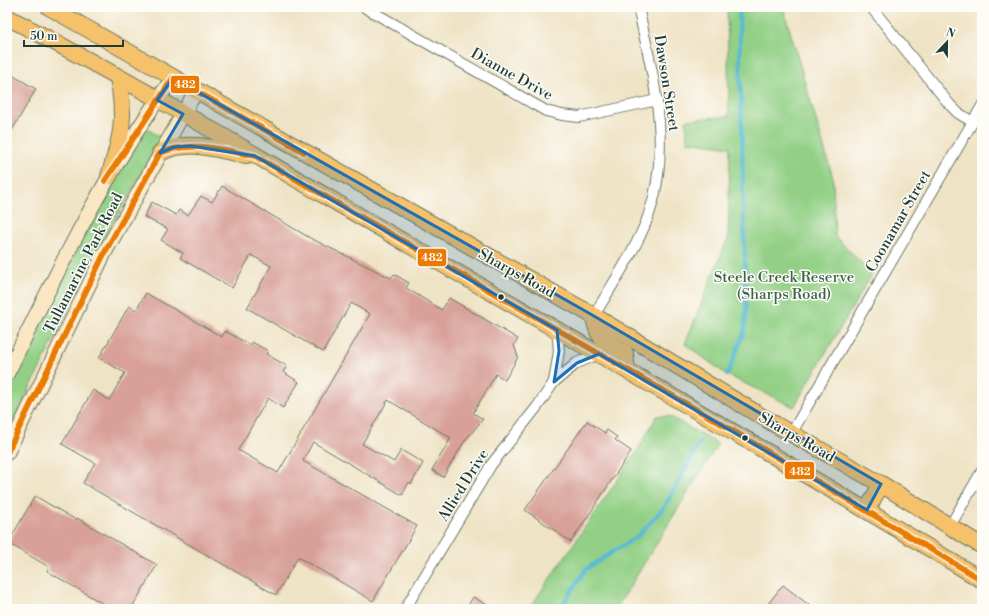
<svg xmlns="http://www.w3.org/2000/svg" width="989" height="616" viewBox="0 0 989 616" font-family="'Libre Bodoni',serif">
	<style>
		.green { fill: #93d086; stroke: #59865d }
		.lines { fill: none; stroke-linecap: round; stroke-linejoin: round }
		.stream { stroke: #56b9d4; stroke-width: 4 }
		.building { fill: #d8a098 }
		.street-casing { stroke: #687767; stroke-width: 12 }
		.secondary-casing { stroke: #687767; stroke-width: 16 }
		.primary-casing { stroke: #687767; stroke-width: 18 }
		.street { stroke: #fff; stroke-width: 10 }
		.secondary { stroke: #fbe6c4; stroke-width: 14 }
		.primary { stroke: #f5c16b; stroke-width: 16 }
		.bus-1-casing { stroke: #fdfcf7; stroke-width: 9 }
		.bus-1 { stroke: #e97b05; stroke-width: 6 }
		.marked { fill: #1f6fb2; fill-opacity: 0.2; stroke: #1f6fb2; stroke-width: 3; stroke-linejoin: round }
		.bus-dot { fill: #1f3d34; stroke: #fdfcf7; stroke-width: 1.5 }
		.labels { text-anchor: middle; stroke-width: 3; stroke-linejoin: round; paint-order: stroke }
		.street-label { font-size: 15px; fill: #1f3d34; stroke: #fdfcf7 }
		.park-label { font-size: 15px; fill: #3c6248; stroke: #fdfcf7 }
		.line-badge { stroke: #fdfcf7; stroke-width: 1.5 }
		.badge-label { font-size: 11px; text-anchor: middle; font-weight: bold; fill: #fff }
	</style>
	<rect width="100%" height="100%" fill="#fdfcf7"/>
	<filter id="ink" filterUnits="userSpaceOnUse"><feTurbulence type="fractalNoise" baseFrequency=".025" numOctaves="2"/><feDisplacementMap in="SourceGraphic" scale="8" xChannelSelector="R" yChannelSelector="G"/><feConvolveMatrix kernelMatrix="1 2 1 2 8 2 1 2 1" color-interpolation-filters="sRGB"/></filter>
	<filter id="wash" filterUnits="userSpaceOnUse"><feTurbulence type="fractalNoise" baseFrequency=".012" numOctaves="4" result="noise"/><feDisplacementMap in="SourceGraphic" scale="16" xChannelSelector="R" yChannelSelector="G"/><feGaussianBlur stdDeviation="0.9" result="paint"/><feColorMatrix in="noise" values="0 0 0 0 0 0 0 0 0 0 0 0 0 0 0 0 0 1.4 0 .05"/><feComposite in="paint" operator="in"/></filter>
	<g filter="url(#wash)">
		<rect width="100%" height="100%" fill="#efe3c5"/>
		<g class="green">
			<polygon points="727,7 783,7 833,178 835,236 872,274 794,407 727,375 685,344 728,238 730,147 687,141 686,120 729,116"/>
			<polygon points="144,127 162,138 102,242 7,435 7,390 86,231"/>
			<polygon points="657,416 669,416 718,444 616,609 529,609 636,453"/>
		</g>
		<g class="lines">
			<g class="stream">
				<polyline points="727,375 744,333 746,316 739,7"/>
				<polyline points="560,609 586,569 638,536 665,506 700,442"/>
			</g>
		</g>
		<g id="blocks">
			<g class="building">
				<polygon points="7,72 36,89 7,139"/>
				<polygon points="222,186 310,238 391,278 394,274 409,283 406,288 442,310 449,298 518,339 514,345 518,357 505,380 496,374 473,413 483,419 464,442 443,477 432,470 451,438 388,400 362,444 394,462 401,450 423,463 411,484 409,482 402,495 313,442 303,461 417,526 373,601 298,557 276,595 83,483 95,463 62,444 93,390 109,400 125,373 99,358 129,306 136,310 146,293 222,337 225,331 250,345 252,342 268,351 266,354 287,366 283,372 299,382 283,408 268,398 238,450 278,473 370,314 351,303 323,352 247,308 271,266 251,255 232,288 180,258 183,253 161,240 168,229 144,217 152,202 176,215 179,210 188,215 201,196 212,202"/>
				<polygon points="587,421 605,433 607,430 617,437 615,440 631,451 571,542 525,510"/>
				<polygon points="35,496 76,520 77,518 157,565 131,609 112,609 47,571 49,567 8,543"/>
				<polygon points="783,585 814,609 764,609"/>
				<polygon points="473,597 494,609 466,609"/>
			</g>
		</g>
	</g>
	<g filter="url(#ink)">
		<use href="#blocks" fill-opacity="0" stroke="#687767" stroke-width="1"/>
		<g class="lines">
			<g class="street-casing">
				<g id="street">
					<polyline points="364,7 546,111 562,115 579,117 657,100"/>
					<polyline points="871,7 950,105 958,113 973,122"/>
					<path d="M594,316C612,284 635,252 648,217C673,148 653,76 638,7"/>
					<polyline points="554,382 559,351 557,330"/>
					<polyline points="791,434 982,106"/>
					<polyline points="950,526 982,471"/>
					<polyline points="405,609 491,465 537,407 554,382 577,363 599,354"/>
				</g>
			</g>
			<g class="secondary-casing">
				<g id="secondary">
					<path d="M7,374C57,272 106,170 173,78"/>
					<polyline points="7,453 105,252 196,91"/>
				</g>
			</g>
			<g class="primary-casing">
				<g id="primary">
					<polyline points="49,7 594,316 776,425 881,484 982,546"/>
					<path d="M7,17C144,88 277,168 411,246C602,356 793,465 982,580"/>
					<path d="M160,153C185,138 219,150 246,155"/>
					<path d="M109,176C122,136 126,118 118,77"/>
					<path d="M594,316C597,340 606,342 625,353L627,370"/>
					<polyline points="867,510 881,484"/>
				</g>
			</g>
			<use href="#street" class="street"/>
			<use href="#secondary" class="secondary"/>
			<use href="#primary" class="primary"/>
			<g class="bus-1-casing">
				<g id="bus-1">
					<polyline points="105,181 173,78 304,152"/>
					<path d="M7,453L105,252L160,153C191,140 223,150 255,156L720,423L982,580"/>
				</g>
			</g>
			<use href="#bus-1" class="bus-1"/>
		</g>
	</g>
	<path class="marked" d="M173,78L587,312L881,484L867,510L599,354L577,363L554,382L559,351L557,330L255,156L191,146L174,147L160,153L183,114L157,100Z"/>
	<g class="bus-dot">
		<circle cx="501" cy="297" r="3.5"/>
		<circle cx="745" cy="438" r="3.5"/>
	</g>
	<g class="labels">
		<g class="street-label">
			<text transform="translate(512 74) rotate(29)" y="5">Dianne Drive</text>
			<text transform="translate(667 83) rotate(81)" y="5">Dawson Street</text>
			<text transform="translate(898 221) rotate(-60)" y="5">Coonamar Street</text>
			<text transform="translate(83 263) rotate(-63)" y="5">Tullamarine Park Road</text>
			<text transform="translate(517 273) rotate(29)" y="5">Sharps Road</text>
			<text transform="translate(797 437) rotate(30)" y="5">Sharps Road</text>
			<text transform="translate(463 485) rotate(-58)" y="5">Allied Drive</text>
		</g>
		<g class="park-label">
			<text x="784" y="282">Steele Creek Reserve<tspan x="784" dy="17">(Sharps Road)</tspan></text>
		</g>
	</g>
	<g class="line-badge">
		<rect x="170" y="75" width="30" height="19" rx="4" fill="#e97b05"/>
		<rect x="417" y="248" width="30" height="19" rx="4" fill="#e97b05"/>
		<rect x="784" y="461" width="31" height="19" rx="4" fill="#e97b05"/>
	</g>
	<g class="badge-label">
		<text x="185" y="88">482</text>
		<text x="432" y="261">482</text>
		<text x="800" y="475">482</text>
	</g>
	<rect width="989" height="616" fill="none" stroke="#fdfcf7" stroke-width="24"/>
	<g transform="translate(947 42) rotate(22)" stroke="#fdfcf7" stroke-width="3" paint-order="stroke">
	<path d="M0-3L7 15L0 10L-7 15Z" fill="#1f3d34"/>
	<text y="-6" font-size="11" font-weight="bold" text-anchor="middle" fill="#1f3d34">N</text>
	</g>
	<path d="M24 40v6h99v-6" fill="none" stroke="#1f3d34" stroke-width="2"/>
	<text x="30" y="40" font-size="12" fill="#1f3d34" stroke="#fdfcf7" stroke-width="3" paint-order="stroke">50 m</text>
</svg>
